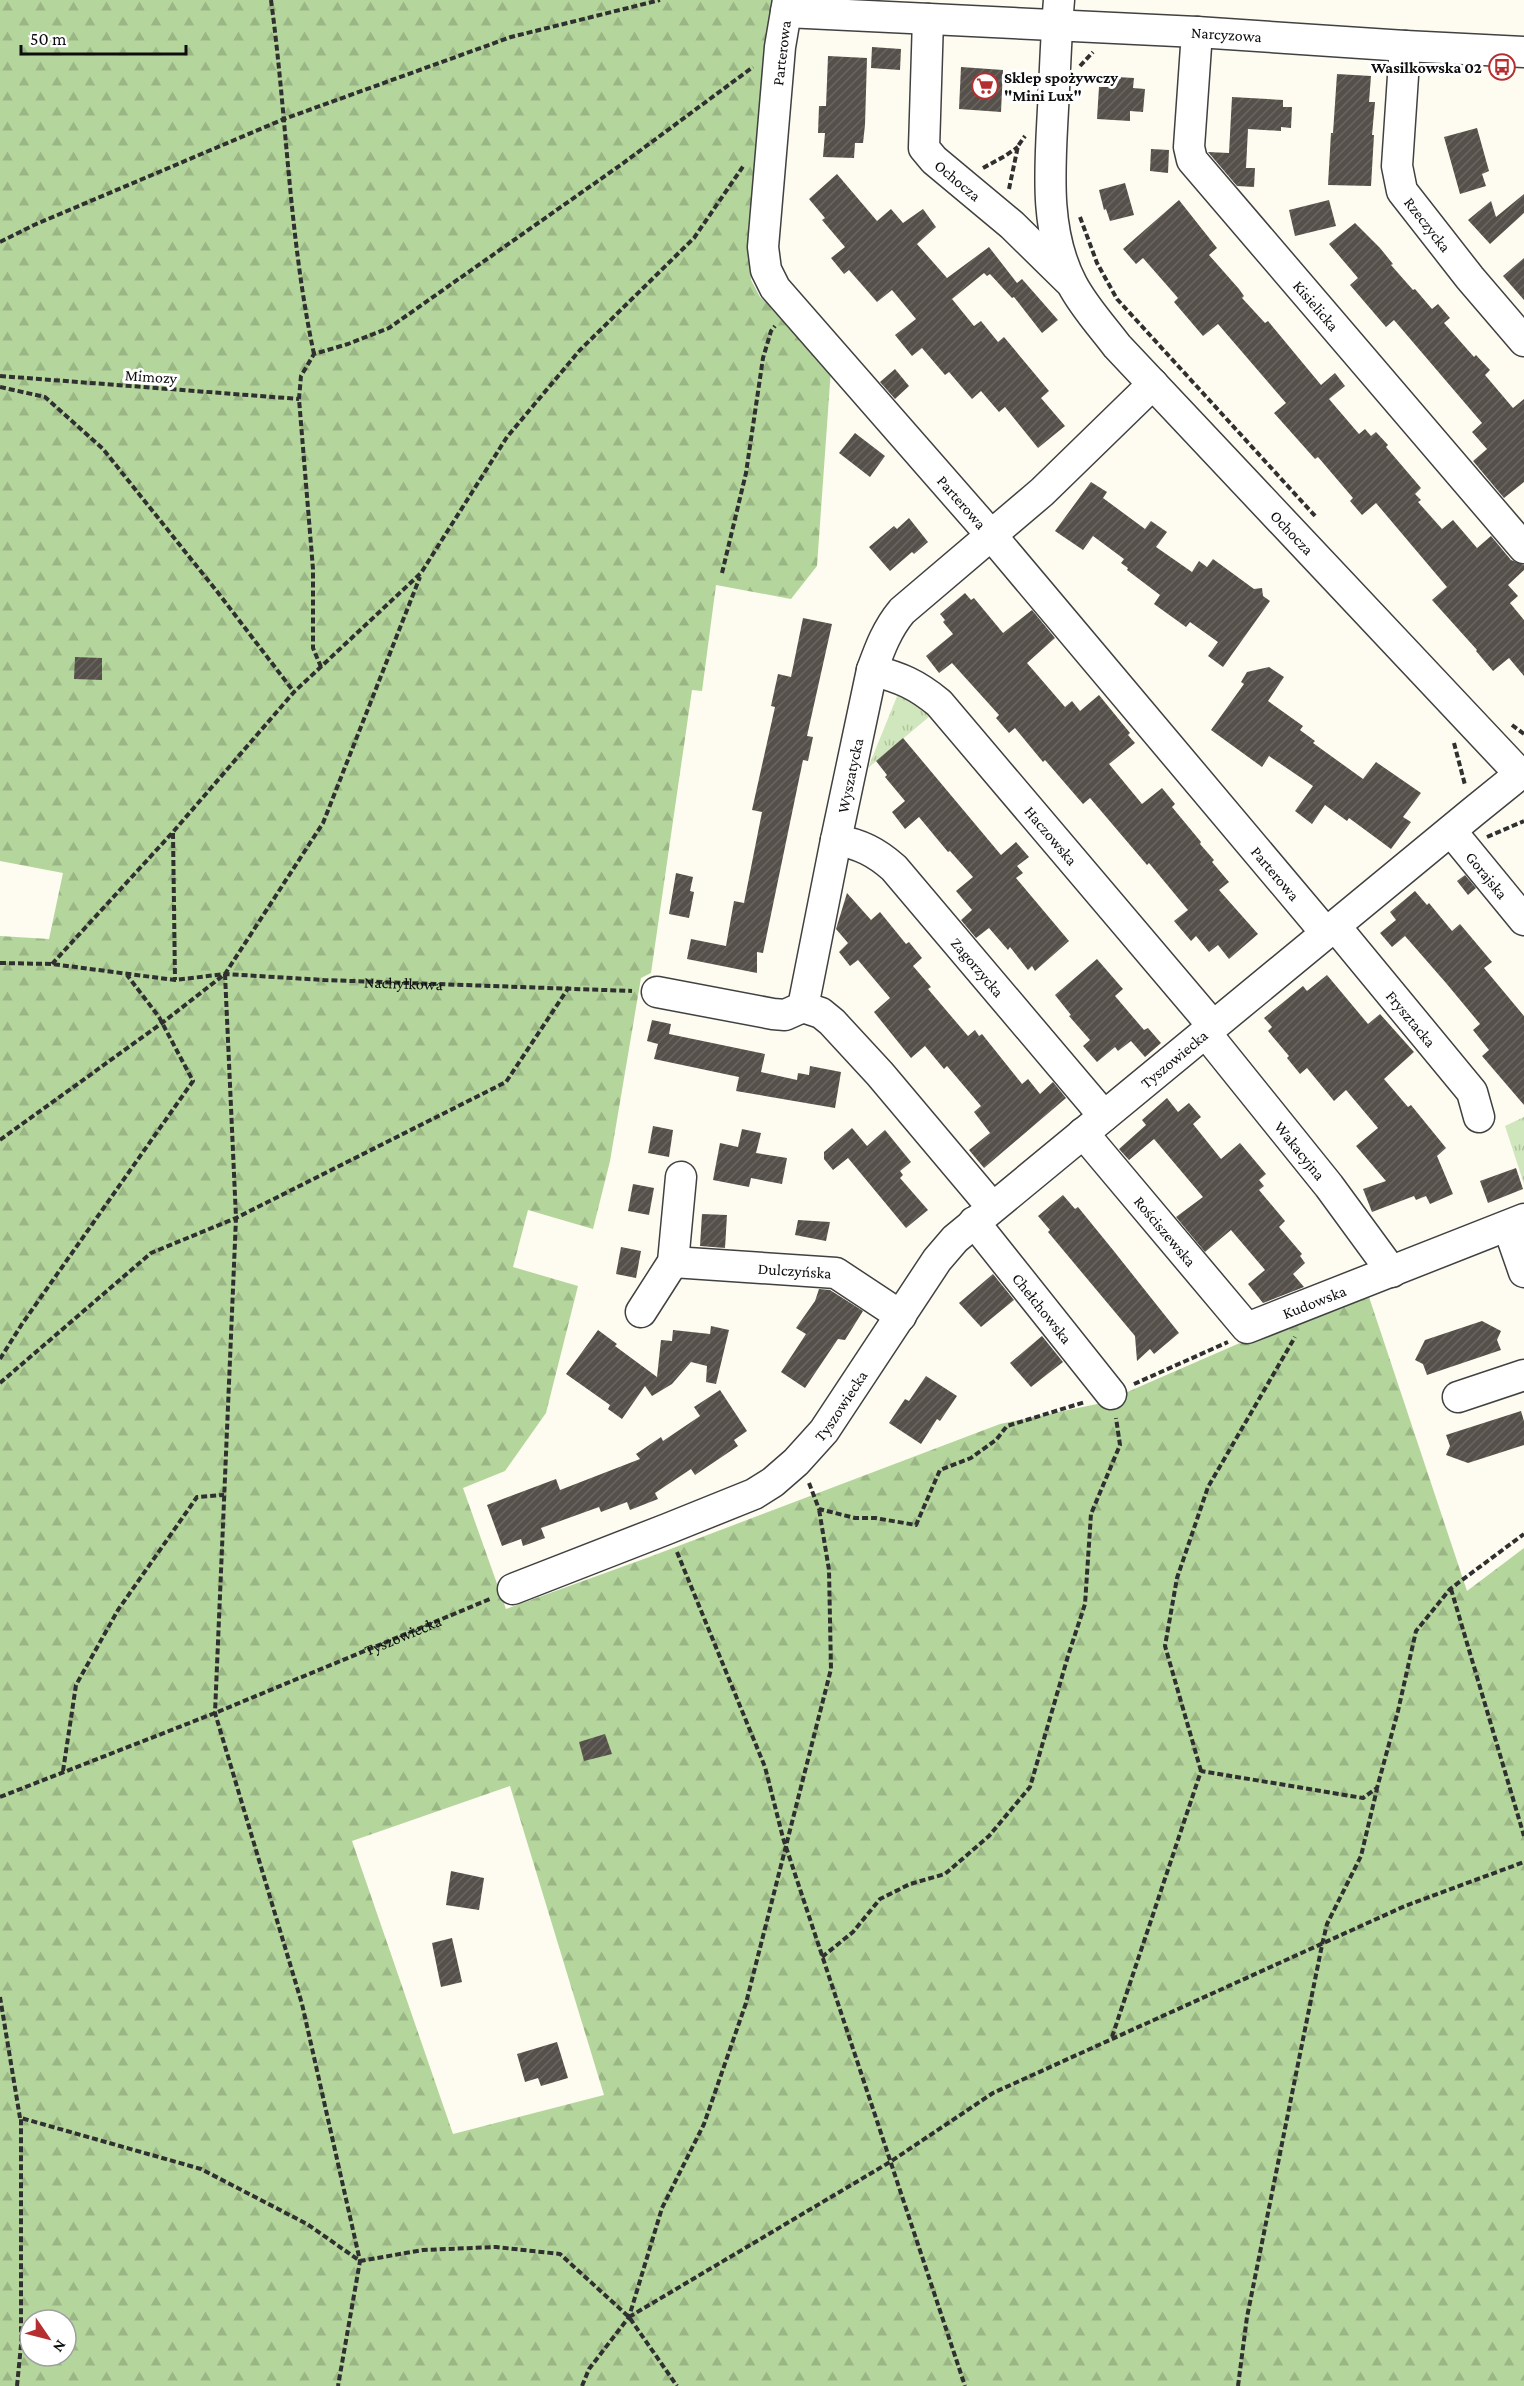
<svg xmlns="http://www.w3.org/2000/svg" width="1524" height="2386" viewBox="0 0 1524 2386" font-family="'Crimson Pro',serif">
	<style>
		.grass { fill: url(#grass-tufts) }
		.forest { fill: url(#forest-firs); fill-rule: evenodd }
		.building { fill: url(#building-hatch) }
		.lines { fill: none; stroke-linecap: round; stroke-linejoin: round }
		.minor-casing { stroke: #414141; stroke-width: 33 }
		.path { stroke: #303030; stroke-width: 4; stroke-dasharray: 6 3; stroke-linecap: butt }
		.minor { stroke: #fff; stroke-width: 30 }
		.labels { text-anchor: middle; stroke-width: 6; stroke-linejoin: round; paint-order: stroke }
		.street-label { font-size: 16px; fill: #0e0e0e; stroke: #fff }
		.poi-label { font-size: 16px; font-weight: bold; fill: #0e0e0e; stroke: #fff; text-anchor: end }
	</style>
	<defs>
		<pattern id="grass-tufts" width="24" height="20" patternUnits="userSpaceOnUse" patternTransform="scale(1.5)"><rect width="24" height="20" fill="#d0e6bc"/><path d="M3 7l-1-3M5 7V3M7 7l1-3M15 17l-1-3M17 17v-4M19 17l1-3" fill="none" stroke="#b1c4a0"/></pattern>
		<pattern id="forest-firs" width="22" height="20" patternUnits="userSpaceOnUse" patternTransform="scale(1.5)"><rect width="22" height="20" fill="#b4d69c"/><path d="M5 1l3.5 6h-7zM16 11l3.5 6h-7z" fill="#9ab685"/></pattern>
		<pattern id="building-hatch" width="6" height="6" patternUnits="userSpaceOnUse" patternTransform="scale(1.5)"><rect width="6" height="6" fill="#56504b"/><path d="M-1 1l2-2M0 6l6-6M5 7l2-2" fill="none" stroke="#696561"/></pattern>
	</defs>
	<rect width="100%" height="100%" fill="#fefcf0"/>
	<g class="grass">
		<polygon points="902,684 936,711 868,768"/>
		<polygon points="1524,1117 1524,1184 1505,1126"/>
	</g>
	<path class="forest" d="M0,0H774L750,249L751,280L760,297L791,324L831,369L817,566L791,599L716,585L702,691L692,690L651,973L641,978L610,1161L593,1229L528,1210L513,1267L578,1286L546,1413L505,1471L463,1488L506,1609L652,1556L1000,1424L1102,1403L1366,1288L1467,1591L1524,1548V2386H0V936L49,939L63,873L0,861ZM510,1786L604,2095L453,2134L352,1841ZM30,2320H66V2356H30Z"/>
	<g class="building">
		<polygon points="872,47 901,49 900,70 871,68"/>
		<polygon points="828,56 867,58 865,125 863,143 855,143 854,158 823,157 825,133 818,133 819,106 826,106"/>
		<polygon points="961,67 1003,70 1001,112 959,109"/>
		<polygon points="1337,74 1371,76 1369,102 1375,102 1372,135 1374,135 1371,186 1328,185 1331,133 1333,133"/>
		<polygon points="1117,77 1134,78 1133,88 1145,89 1143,112 1130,111 1130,121 1097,119 1099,87 1116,87"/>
		<polygon points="1232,97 1283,100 1283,107 1292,107 1291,128 1281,127 1281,131 1248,129 1246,168 1255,168 1254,187 1237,186 1208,152 1229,153"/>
		<polygon points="1477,128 1489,171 1482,174 1486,186 1460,194 1444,137"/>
		<polygon points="1151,149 1169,150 1168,173 1150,171"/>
		<polygon points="837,174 877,221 891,209 903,223 923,209 936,227 917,244 947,278 989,247 1017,283 1022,279 1058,320 1042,333 1014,297 1012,298 990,274 987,276 984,273 952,299 974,326 981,321 998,342 1004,337 1049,391 1041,398 1065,426 1038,448 1005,407 999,412 981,391 972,399 949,372 945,375 922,348 912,356 895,335 916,319 892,290 877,302 849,270 844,274 831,258 845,247 822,220 825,218 809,199"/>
		<polygon points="1125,183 1134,215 1110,221 1106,209 1104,210 1099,190"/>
		<polygon points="1524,194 1524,213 1490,244 1468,220 1491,201 1496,217"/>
		<polygon points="1179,200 1217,248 1209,255 1239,289 1244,296 1242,298 1265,323 1268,321 1321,385 1335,373 1345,386 1329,399 1359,434 1365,429 1371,436 1376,432 1388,445 1386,447 1421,488 1415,494 1421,500 1418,502 1442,529 1453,520 1477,548 1491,536 1511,560 1524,565 1524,570 1508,585 1518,596 1510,603 1524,620 1524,676 1509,658 1493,671 1476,651 1477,650 1432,600 1447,587 1376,503 1362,515 1350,501 1353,498 1318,457 1315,459 1274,413 1286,403 1218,324 1203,336 1174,302 1178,298 1143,258 1136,264 1123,249"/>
		<polygon points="1329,200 1336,226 1295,236 1289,210"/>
		<polygon points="1355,223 1380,248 1393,264 1391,265 1413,290 1415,289 1432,309 1438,304 1450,318 1444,323 1474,357 1476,355 1490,370 1485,375 1513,408 1524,399 1524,482 1504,498 1473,461 1487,449 1472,432 1482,423 1394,320 1386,327 1350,285 1358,278 1329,244"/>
		<polygon points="1524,258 1524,300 1503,276"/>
		<polygon points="895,369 909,386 895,399 880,382"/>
		<polygon points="855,433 885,456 870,477 839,453"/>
		<polygon points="1091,482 1107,492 1103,498 1145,529 1151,521 1167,532 1156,547 1192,572 1199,561 1207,567 1213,559 1254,589 1262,588 1263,596 1270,601 1223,667 1208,656 1218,642 1190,622 1186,627 1154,604 1160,595 1127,570 1128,568 1121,563 1124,559 1093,536 1083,550 1055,531"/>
		<polygon points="909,518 928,542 914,554 912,552 890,571 869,547 894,526 897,529"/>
		<polygon points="965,593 971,600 974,598 1003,633 1032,610 1055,638 1027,663 1065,707 1072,701 1080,711 1099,695 1130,733 1128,735 1135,743 1109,764 1142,804 1162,788 1175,804 1172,807 1201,842 1200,844 1214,860 1212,862 1229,882 1219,890 1258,934 1229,959 1218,945 1209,952 1196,936 1191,941 1174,921 1188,910 1149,863 1147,865 1090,798 1083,804 1045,760 1043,762 1015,728 1009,733 996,718 999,715 952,663 939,673 926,656 953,634 943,622 945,620 940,614"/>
		<polygon points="803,618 832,624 807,736 813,737 808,761 803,760 763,953 757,952 757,973 687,959 691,939 726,946 734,901 744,903 762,812 752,810 775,707 771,706 778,674 791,677"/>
		<polygon points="75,657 102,658 102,680 74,679"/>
		<polygon points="1269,667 1284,677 1268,701 1303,726 1300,730 1315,741 1313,743 1363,779 1376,762 1421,793 1403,817 1411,822 1391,849 1349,818 1347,821 1325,805 1312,824 1295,811 1313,786 1269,756 1262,767 1211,730 1244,684 1241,682 1247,672"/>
		<polygon points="903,738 1001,855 1016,842 1029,857 1017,866 1023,873 1016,878 1069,941 1035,971 1032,966 1028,970 1010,947 1008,950 989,928 976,938 961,920 972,910 956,891 973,877 950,851 948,852 919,817 905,829 892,812 905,801 885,777 887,775 876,761"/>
		<polygon points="676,873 693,877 690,891 694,892 689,918 669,914"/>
		<polygon points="1465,875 1476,888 1468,895 1457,881"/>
		<polygon points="1415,891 1427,905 1429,903 1452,931 1460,924 1492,962 1484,968 1524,1016 1524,1105 1482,1056 1489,1050 1473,1030 1480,1024 1446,983 1405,936 1392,947 1380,933 1396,920 1390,912"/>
		<polygon points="847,893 871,920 880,912 906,944 909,942 922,958 913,966 931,987 928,989 968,1036 975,1030 979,1036 982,1034 1022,1084 1028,1079 1040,1094 1053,1082 1066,1098 984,1168 969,1150 990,1133 974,1112 981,1106 947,1066 944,1069 925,1046 911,1058 874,1012 890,998 858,960 850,966 839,952 848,943 836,929"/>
		<polygon points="1097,959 1123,989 1115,996 1144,1030 1148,1028 1161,1043 1145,1057 1131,1041 1118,1051 1115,1047 1097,1062 1083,1046 1090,1040 1069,1016 1071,1015 1055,995"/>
		<polygon points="1327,975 1368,1024 1380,1014 1414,1052 1384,1079 1408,1107 1411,1105 1446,1148 1437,1156 1453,1194 1430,1204 1426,1196 1416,1200 1414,1196 1372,1212 1363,1189 1386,1181 1356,1146 1378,1128 1346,1090 1334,1101 1307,1068 1300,1074 1287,1058 1289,1056 1268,1031 1272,1027 1264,1018 1303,986 1307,991"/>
		<polygon points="652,1020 671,1024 669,1034 765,1054 761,1072 797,1080 798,1073 809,1075 810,1066 841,1072 835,1108 736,1091 739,1077 654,1059 658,1044 647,1041"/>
		<polygon points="1167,1098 1178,1112 1189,1103 1201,1117 1193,1124 1221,1159 1240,1143 1266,1174 1259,1180 1264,1186 1259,1190 1285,1221 1279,1227 1302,1254 1300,1256 1305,1263 1293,1274 1304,1287 1263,1303 1248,1284 1265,1270 1231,1230 1205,1252 1176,1217 1203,1197 1154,1139 1129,1160 1119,1149 1146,1125 1142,1120"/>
		<polygon points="653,1126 673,1130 669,1157 648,1153"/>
		<polygon points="852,1128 867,1146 885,1130 911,1162 900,1171 903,1175 900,1178 928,1210 906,1228 848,1158 833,1170 824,1159 824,1152"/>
		<polygon points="742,1129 761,1133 756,1153 787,1158 782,1184 751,1178 749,1187 713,1180 720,1143 738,1147"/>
		<polygon points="1516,1168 1523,1189 1488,1203 1480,1181"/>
		<polygon points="633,1184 654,1188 649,1215 628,1211"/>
		<polygon points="1063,1195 1075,1209 1078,1207 1113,1250 1179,1333 1154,1354 1150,1349 1137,1361 1135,1336 1048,1232 1050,1230 1038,1216"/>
		<polygon points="702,1214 727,1215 725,1248 700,1246"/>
		<polygon points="798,1220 830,1222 826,1241 795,1235"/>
		<polygon points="621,1247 641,1251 636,1278 616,1274"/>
		<polygon points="993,1274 1014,1300 981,1327 959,1303"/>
		<polygon points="819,1289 830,1290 863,1311 845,1340 838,1339 805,1388 781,1372 806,1334 796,1328 815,1301"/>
		<polygon points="1482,1321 1501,1331 1497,1340 1501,1350 1427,1375 1423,1364 1415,1360 1425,1340"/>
		<polygon points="711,1326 729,1330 716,1384 706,1382 707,1366 691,1362 672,1384 652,1396 645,1386 622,1419 608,1409 610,1405 566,1374 598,1330 617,1344 615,1346 657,1377 661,1340 672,1341 673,1330 710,1334"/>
		<polygon points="1042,1336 1063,1362 1031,1387 1010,1363"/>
		<polygon points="926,1376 957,1396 940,1421 937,1419 921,1444 889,1423 905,1399 909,1401"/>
		<polygon points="720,1390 747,1431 734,1440 738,1446 695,1475 691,1469 655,1493 658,1499 630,1510 627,1502 601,1512 599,1507 541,1528 545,1538 523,1546 521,1539 502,1546 487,1505 556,1479 560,1490 640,1459 636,1454 661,1437 663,1441 700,1416 694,1407"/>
		<polygon points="1521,1411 1524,1421 1524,1445 1468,1463 1446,1455 1450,1446 1446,1435"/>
		<polygon points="605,1734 612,1754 584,1761 579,1742"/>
		<polygon points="451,1871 484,1878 479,1910 446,1905"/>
		<polygon points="452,1938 462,1982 441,1987 432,1943"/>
		<polygon points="557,2042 568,2078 541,2086 538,2078 525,2082 517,2054"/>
	</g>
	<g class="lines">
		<g class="minor-casing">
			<g id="minor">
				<path id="s3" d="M788,0L780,47L763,247L766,270L775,288L991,535L1326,933"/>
				<path id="s4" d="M1059,0C1056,36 1055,73 1053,109C1050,167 1044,231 1072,284C1084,307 1102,326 1117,346L1520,774"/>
				<path id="s5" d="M786,12L1197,32L1405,46L1524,52"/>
				<path id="s6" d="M928,19L924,148L934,160L1012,225L1068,280"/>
				<path id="s7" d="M1197,32L1189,147L1192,160L1524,548"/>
				<path id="s8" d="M1405,46L1397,166L1402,191L1470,278L1524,341"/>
				<path id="s9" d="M872,670C901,678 916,684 939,703L1213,1026"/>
				<path id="s10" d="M1451,831L1524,920"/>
				<path id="s11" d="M836,840C860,844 876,852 894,868L1104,1116"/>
				<path id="s12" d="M1335,926L1472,1092L1479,1117"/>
				<polyline points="657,992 773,1014 785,1015 803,1007"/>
				<path id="s13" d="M1205,1032L1329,1186L1392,1272"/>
				<path id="s14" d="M1083,1133L1247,1328L1524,1219"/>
				<path id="s15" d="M992,1207L880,1074L832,1022L821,1013L803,1007L836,840L872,670C880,648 887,629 902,611L1042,492L1153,384"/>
				<path id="s16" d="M974,1222L1111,1394"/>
				<polyline points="1508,1226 1524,1272"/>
				<path id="s17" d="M673,1262L836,1273L901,1316"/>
				<polyline points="641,1312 673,1262 681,1177"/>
				<polyline points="1458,1397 1524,1375"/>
				<path id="s18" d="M513,1589L667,1529L754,1494L773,1482L796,1462L824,1431L937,1260L955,1239L1473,812L1520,774H1524"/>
			</g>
		</g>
		<g class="path">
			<path d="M271,0C287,118 289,238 314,354"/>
			<polyline points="1080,66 1093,52"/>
			<polyline points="983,168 1005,156 1018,147"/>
			<polyline points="1009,189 1018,146 1025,136"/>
			<polyline points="1080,217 1097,263 1117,299 1316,517"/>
			<polyline points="0,242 34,225 284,119 511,37 660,0"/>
			<polyline points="0,376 299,399"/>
			<polyline points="0,387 45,397 103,449 219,594 294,692"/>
			<polyline points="722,573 746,473 763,358 771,331 775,326"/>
			<polyline points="321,667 313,648 313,569 299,399 301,376 314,354 348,344 389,328 622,164 753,67"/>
			<polyline points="1512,725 1524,734"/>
			<polyline points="1454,743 1465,785"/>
			<polyline points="173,833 175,980"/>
			<polyline points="1487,837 1524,821"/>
			<path id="s1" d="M0,963L52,964L175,980L225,974L324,980L632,991"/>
			<polyline points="52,964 173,832 294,692 421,573 507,437 580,350 694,238 744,165"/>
			<polyline points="225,974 236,1218 215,1713 302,2004 360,2261 338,2386"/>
			<polyline points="0,1140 162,1023 225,974 323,823 420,577"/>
			<polyline points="0,1359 22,1324 193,1081 159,1017 127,975"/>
			<polyline points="0,1383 151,1253 236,1218 506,1082 569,987"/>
			<polyline points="1134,1384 1228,1342"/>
			<polyline points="809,1483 819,1509 855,1518 875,1518 916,1525 940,1470 971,1458 996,1440 1007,1426 1085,1402"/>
			<polyline points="677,1552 765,1767 783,1838 965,2386"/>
			<polyline points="1451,1589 1524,1836"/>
			<polyline points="63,1771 76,1685 118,1610 197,1497 224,1495"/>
			<polyline points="1201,1771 1165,1646 1177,1578 1208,1487 1295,1337"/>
			<path id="s2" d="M0,1797L215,1713L490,1599"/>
			<polyline points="822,1957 853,1932 880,1899 910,1884 945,1874 989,1836 1030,1787 1068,1656 1085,1604 1091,1514 1120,1445 1116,1418"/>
			<polyline points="0,1997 20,2118"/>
			<polyline points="1112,2037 1201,1771 1363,1798 1377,1788 1398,1711 1416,1631 1450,1589 1524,1534"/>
			<polyline points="629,2317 890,2162 993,2093 1405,1906 1524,1862"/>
			<polyline points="17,2386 21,2345 21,2118 201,2169 307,2224 360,2261 423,2250 496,2247 560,2254 629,2317 677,2386"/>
			<polyline points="582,2386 589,2369 629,2317 662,2208 704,2124 746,2003 831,1669 829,1570 819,1509"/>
			<polyline points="1238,2386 1247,2317 1322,1945 1327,1924 1361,1856 1377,1789"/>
		</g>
		<use href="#minor" class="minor"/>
	</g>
	<defs>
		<g id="bus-ring" transform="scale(1.35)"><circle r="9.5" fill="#fff" stroke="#b52f31" stroke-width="1.5"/><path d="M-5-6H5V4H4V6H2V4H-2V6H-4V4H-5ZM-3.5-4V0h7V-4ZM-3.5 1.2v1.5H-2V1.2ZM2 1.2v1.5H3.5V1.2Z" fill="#b52f31"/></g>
		<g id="supermarket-ring" transform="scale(1.35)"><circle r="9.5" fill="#fff" stroke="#b52f31" stroke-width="1.5"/><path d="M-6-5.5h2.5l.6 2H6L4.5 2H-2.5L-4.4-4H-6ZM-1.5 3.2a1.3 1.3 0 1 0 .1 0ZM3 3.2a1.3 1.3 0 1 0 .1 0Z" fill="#b52f31"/></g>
	</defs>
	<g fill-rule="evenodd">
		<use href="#bus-ring" x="1502" y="67"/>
		<use href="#supermarket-ring" x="985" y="86"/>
	</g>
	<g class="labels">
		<g class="street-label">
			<text dy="6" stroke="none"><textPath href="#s5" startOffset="441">Narcyzowa</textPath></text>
			<text transform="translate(781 53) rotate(-83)" y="6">Parterowa</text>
			<text dy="6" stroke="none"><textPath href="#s6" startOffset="176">Ochocza</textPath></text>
			<text dy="6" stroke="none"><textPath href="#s8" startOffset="188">Rzeczycka</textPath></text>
			<text dy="6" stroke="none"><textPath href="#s7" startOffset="320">Kisielicka</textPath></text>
			<text transform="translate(151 376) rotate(4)" y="6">Mimozy</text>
			<text dy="6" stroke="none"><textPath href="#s3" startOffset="576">Parterowa</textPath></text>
			<text dy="6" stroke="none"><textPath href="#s4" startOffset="620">Ochocza</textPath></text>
			<text dy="6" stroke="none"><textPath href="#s15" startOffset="514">Wyszatycka</textPath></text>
			<text dy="6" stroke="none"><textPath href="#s9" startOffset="249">Haczowska</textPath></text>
			<text dy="6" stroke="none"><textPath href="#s3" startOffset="1062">Parterowa</textPath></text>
			<text dy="6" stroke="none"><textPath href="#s10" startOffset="57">Gorajska</textPath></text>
			<text dy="6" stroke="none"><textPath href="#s11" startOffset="195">Zagorzycka</textPath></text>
			<text dy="6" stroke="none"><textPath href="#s1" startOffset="405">Nachyłkowa</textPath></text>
			<text dy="6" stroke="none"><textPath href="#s12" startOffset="120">Frysztacka</textPath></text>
			<text dy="6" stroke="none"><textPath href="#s18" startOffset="870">Tyszowiecka</textPath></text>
			<text dy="6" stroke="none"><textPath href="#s13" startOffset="152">Wakacyjna</textPath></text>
			<text dy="6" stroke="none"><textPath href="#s14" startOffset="128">Rościszewska</textPath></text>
			<text dy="6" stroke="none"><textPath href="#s17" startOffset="122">Dulczyńska</textPath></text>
			<text dy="6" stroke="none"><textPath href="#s14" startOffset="327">Kudowska</textPath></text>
			<text dy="6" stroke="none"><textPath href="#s16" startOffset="110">Chełchowska</textPath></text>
			<text dy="6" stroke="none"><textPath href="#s18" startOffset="384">Tyszowiecka</textPath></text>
			<text dy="6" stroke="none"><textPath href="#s2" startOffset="434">Tyszowiecka</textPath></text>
		</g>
		<g class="poi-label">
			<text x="1482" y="73">Wasilkowska 02</text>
			<text x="1004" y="83" text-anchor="start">Sklep spożywczy<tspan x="1004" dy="18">"Mini Lux"</tspan></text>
		</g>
	</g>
	<g transform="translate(48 2338) rotate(125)"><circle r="28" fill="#ffffff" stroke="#9f9f9f" stroke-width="1.5"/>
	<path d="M0-4.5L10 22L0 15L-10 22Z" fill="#b52f31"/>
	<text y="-9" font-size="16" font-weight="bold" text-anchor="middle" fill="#0e0e0e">N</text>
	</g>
	<path d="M21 45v9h165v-9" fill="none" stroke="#0e0e0e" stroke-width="3"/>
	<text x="30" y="45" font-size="18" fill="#0e0e0e" stroke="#ffffff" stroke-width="4.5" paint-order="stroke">50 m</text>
</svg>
